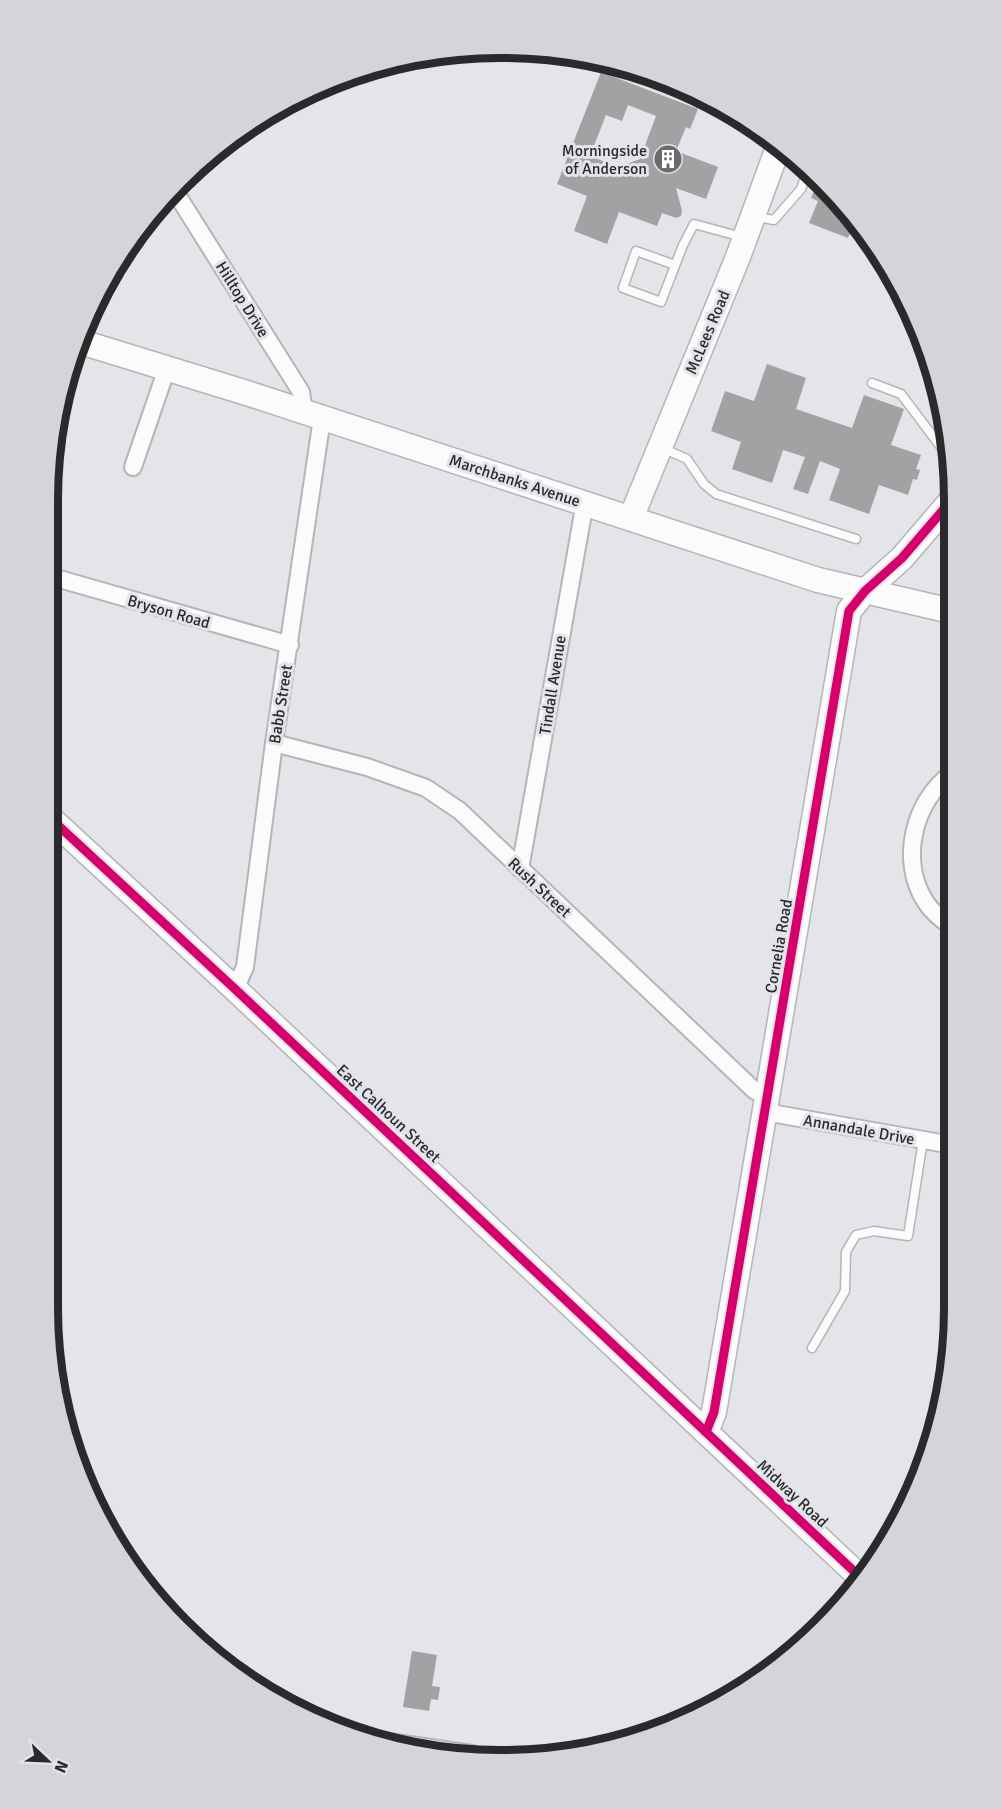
<svg xmlns="http://www.w3.org/2000/svg" width="1002" height="1809" viewBox="0 0 1002 1809" font-family="Signika,sans-serif">
	<style>
		.building { fill: #a2a2a5; fill-rule: evenodd }
		.lines { fill: none; stroke-linecap: round; stroke-linejoin: round }
		.lane-casing { stroke: #b4b5b8; stroke-width: 11 }
		.street-casing { stroke: #b4b5b8; stroke-width: 20 }
		.secondary-casing { stroke: #b4b5b8; stroke-width: 27 }
		.lane { stroke: #fbfbfc; stroke-width: 8 }
		.street { stroke: #fbfbfc; stroke-width: 16 }
		.secondary { stroke: #fbfbfc; stroke-width: 24 }
		.cycleway-casing { stroke: #e3e4ea; stroke-width: 13 }
		.cycleway { stroke: #d6006c; stroke-width: 9 }
		.labels { text-anchor: middle; stroke-width: 6; stroke-linejoin: round; paint-order: stroke }
		.poi-label { font-size: 16px; fill: #2a2a2c; stroke: #e3e4ea; text-anchor: end }
		.street-label { font-size: 16px; fill: #2a2a2c; stroke: #e3e4ea }
		.rim { fill: none; stroke: #2a2a2c; stroke-width: 8 }
	</style>
	<rect width="100%" height="100%" fill="#e4e5e9"/>
	<g class="building">
		<path d="M601,72L698,109L690,129L686,127L676,151L718,167L706,199L676,188L682,211L681,216L676,218L662,213L657,226L619,212L607,244L574,231L587,196L557,184ZM628,105L656,116L640,159L618,167L590,156L606,115L622,121Z"/>
		<polygon points="818,181 854,222 848,238 809,223 818,201 811,198"/>
		<polygon points="767,364 806,378 796,409 852,428 864,395 904,409 891,445 921,455 916,469 920,470 917,480 913,479 908,495 879,485 869,514 829,500 840,469 820,461 808,494 793,489 805,457 783,450 772,483 732,469 741,442 711,431 725,391 754,401"/>
		<polygon points="412,1651 437,1655 432,1686 440,1687 438,1700 431,1699 429,1711 403,1707"/>
	</g>
	<g class="lines">
		<g class="lane-casing">
			<g id="lane">
				<polyline points="756,217 774,220 801,189 808,170"/>
				<polyline points="675,265 636,251 623,288 661,302 683,245 694,224 742,237"/>
				<polyline points="872,383 901,394 950,459"/>
				<polyline points="662,448 687,459 704,484 716,494 856,539"/>
				<polyline points="812,1348 845,1291 846,1252 856,1235 874,1231 908,1236 923,1140"/>
			</g>
		</g>
		<g class="street-casing">
			<g id="street">
				<polyline points="174,190 301,392 304,412"/>
				<polyline points="133,467 167,368"/>
				<polyline points="49,576 290,645"/>
				<polyline points="274,743 367,767 426,788 460,811 755,1091 768,1094"/>
				<path d="M951,774C914,801 899,860 925,901C931,911 942,920 952,927"/>
				<polyline points="49,853 60,828"/>
				<polyline points="520,869 585,502"/>
				<polyline points="235,989 245,967 274,743 322,418"/>
				<polyline points="765,1112 952,1145"/>
				<polyline points="369,1739 472,1754"/>
			</g>
		</g>
		<g class="secondary-casing">
			<g id="secondary">
				<polyline points="81,342 250,394 818,580 951,611"/>
				<polyline points="631,518 738,257 779,145"/>
				<polyline points="49,817 235,989 859,1576"/>
				<polyline points="706,1432 714,1412 849,611 865,591 902,558 950,502"/>
			</g>
		</g>
		<use href="#lane" class="lane"/>
		<use href="#street" class="street"/>
		<use href="#secondary" class="secondary"/>
		<g class="cycleway-casing">
			<g id="cycleway">
				<polyline points="49,817 235,989 859,1576"/>
				<polyline points="706,1432 714,1412 849,611 865,591 902,558 950,502"/>
			</g>
		</g>
		<use href="#cycleway" class="cycleway"/>
	</g>
	<defs>
		<g id="building-disc" transform="scale(1.5)"><circle r="9.5" fill="#6b6b6e" stroke="#e3e4ea"/><path d="M-4-6H4V6H1V3H-1V6H-4ZM-2.5-4.3h1.7v1.8h-1.7ZM.8-4.3h1.7v1.8H.8ZM-2.5-1h1.7V.8h-1.7ZM.8-1h1.7V.8H.8Z" fill="#fff"/></g>
	</defs>
	<g fill-rule="evenodd">
		<use href="#building-disc" x="668" y="159"/>
	</g>
	<g class="labels">
		<g class="poi-label">
			<text x="647" y="156">Morningside<tspan x="647" dy="18">of Anderson</tspan></text>
		</g>
		<g class="street-label">
			<text transform="translate(243 299) rotate(58)" y="6">Hilltop Drive</text>
			<text transform="translate(707 332) rotate(-67)" y="6">McLees Road</text>
			<text transform="translate(515 480) rotate(18)" y="6">Marchbanks Avenue</text>
			<text transform="translate(169 611) rotate(16)" y="6">Bryson Road</text>
			<text transform="translate(552 685) rotate(-81)" y="6">Tindall Avenue</text>
			<text transform="translate(280 704) rotate(-81)" y="6">Babb Street</text>
			<text transform="translate(540 887) rotate(43)" y="6">Rush Street</text>
			<text transform="translate(778 946) rotate(-80)" y="6">Cornelia Road</text>
			<text transform="translate(389 1113) rotate(43)" y="6">East Calhoun Street</text>
			<text transform="translate(859 1129) rotate(10)" y="6">Annandale Drive</text>
			<text transform="translate(793 1493) rotate(43)" y="6">Midway Road</text>
		</g>
	</g>
	<path d="M0 0H1002V1809H0ZM500 58H502A442 442 0 0 1 944 500V1308A442 442 0 0 1 502 1750H500A442 442 0 0 1 58 1308V500A442 442 0 0 1 500 58Z" fill="#d4d5db" fill-rule="evenodd"/>
	<path class="rim" d="M500 58H502A442 442 0 0 1 944 500V1308A442 442 0 0 1 502 1750H500A442 442 0 0 1 58 1308V500A442 442 0 0 1 500 58Z"/>
	<g transform="translate(48 1761) rotate(113)" stroke="#e3e4ea" stroke-width="4.5" paint-order="stroke">
	<path d="M0-4.5L10 22L0 15L-10 22Z" fill="#2a2a2c"/>
	<text y="-9" font-size="16" font-weight="bold" text-anchor="middle" fill="#2a2a2c">N</text>
	</g>
</svg>
